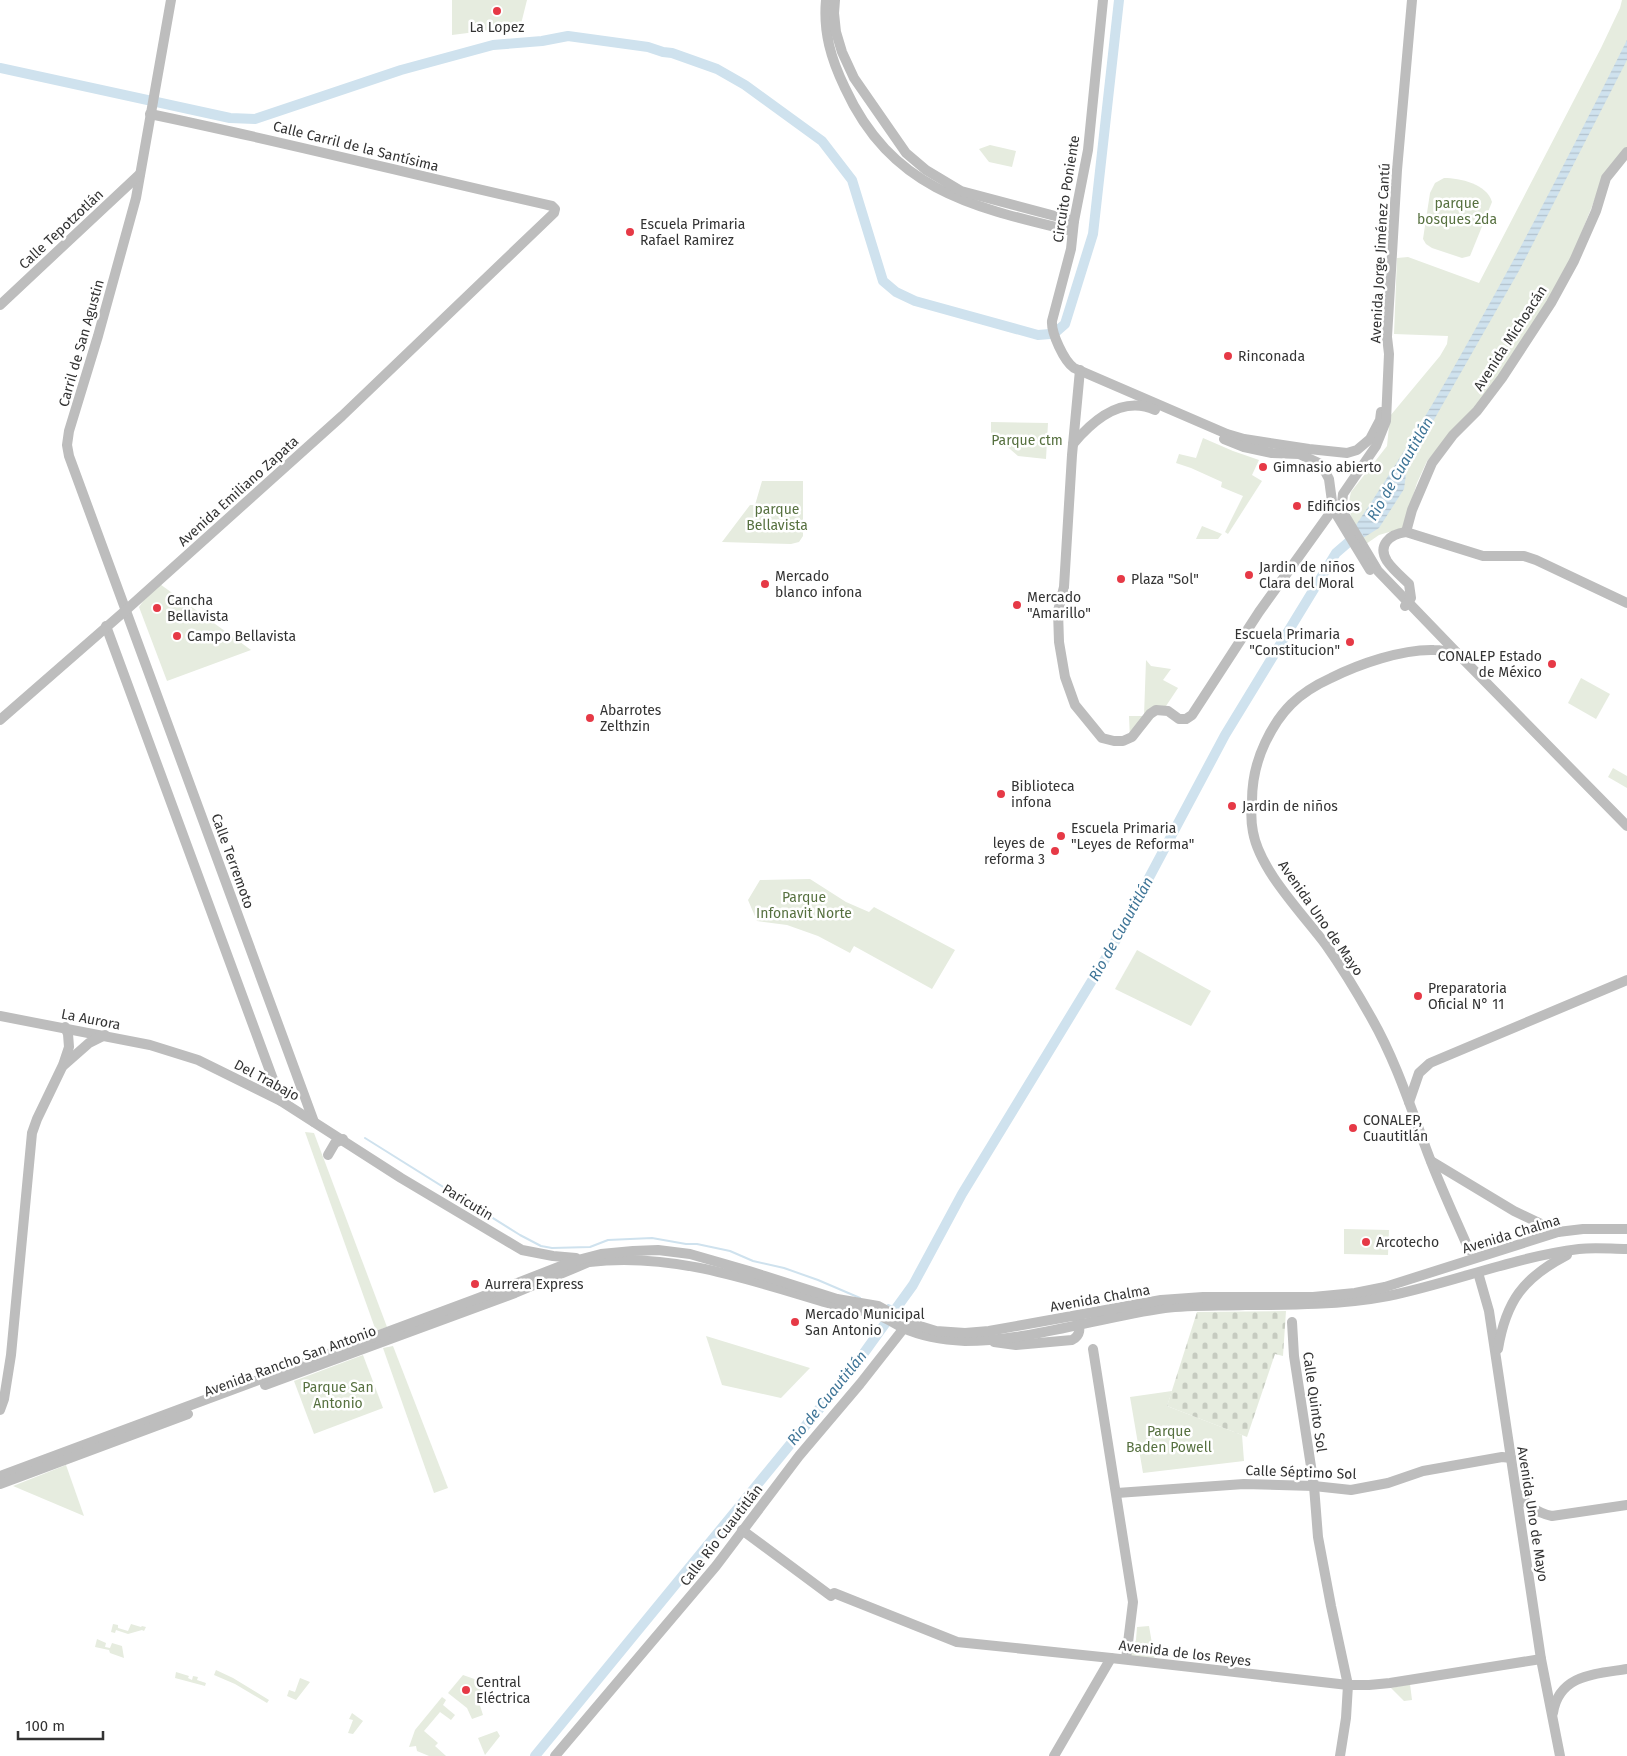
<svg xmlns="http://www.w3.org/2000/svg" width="1627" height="1756" viewBox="0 0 1627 1756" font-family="'Fira Sans',sans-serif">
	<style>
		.green { fill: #e6ecdf }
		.cemetery { fill: url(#cemetery-stones) }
		.water { fill: url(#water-rules) }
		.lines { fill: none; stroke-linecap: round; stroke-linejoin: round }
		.stream { stroke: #cfe2ee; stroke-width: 2 }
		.river { stroke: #cfe2ee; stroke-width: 10 }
		.secondary { stroke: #bdbdbd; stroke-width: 10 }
		.poi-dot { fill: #e63946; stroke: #fff; stroke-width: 2 }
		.labels { text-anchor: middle; stroke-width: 5; stroke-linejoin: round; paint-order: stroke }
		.poi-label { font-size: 14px; fill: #333; stroke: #fff; text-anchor: start }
		.street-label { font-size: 14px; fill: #333; stroke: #fff }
		.park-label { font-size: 14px; fill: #56703f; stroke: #fff }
		.water-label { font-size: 15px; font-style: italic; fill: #3f7597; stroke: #fff }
	</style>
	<defs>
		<pattern id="cemetery-stones" width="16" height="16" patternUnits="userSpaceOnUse" patternTransform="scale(1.25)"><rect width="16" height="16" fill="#e6ecdf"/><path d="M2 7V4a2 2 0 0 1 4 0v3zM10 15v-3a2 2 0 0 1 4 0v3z" fill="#c6cbc0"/></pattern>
		<pattern id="water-rules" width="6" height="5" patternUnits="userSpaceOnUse" patternTransform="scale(1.25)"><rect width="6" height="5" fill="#cfe2ee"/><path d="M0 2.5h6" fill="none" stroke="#b2c2cd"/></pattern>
	</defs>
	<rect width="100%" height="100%" fill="#fff"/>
	<g class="green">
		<polygon points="452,0 527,0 521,24 499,29 452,35"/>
		<path d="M1622,0H1627V147L1605,174L1570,261L1538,316L1502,372L1475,408L1427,461L1417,483L1403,528L1379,535L1366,544C1355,524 1345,515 1351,492L1387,446L1390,416L1440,356L1447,344L1448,336L1394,334L1397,258L1408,257L1479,283L1601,48L1620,8Z"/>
		<polygon points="990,145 1016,151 1012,167 989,162 979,149"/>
		<path d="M1444,178C1460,178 1487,184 1492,202L1470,256L1462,258L1432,248L1426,244L1423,239L1430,193L1435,183Z"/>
		<polygon points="991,422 1048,423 1046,459 1018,456 1003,443 991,442"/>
		<polygon points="1203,438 1233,451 1259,460 1252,475 1262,481 1228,534 1225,532 1243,496 1221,487 1222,482 1191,468 1176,463 1179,454 1196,458"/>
		<polygon points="762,481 803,481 803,536 799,542 791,544 722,542 750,505 755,505"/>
		<polygon points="1202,526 1222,534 1218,539 1196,539"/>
		<polygon points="157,582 182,600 193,595 197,597 198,601 189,605 251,650 167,681 139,607"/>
		<polygon points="1146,660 1151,666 1171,669 1163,680 1178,688 1162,712 1155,716 1146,727 1130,739 1129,716 1144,716"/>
		<polygon points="1581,678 1610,694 1596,719 1568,703"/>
		<polygon points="1613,768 1627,776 1627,788 1608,777"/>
		<polygon points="810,879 846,902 869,912 874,907 955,950 932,989 854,946 850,953 818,936 787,925 757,921 748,900 760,880"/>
		<polygon points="1137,950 1211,991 1191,1026 1115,989"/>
		<polygon points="305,1132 314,1133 387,1327 376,1331"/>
		<polygon points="1344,1229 1389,1230 1388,1255 1344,1254"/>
		<polygon points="706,1336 810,1368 781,1398 722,1385"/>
		<polygon points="393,1346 448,1488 434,1493 383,1348"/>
		<polygon points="363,1355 383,1408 314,1434 294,1381"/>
		<polygon points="1172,1391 1167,1406 1242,1435 1244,1461 1143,1473 1130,1397"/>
		<polygon points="66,1465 84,1516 13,1486"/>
		<polygon points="113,1624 118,1625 118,1628 128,1631 131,1624 141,1627 142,1626 146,1627 144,1631 142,1630 128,1634 116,1630 115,1633 111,1632"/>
		<polygon points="1149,1626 1155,1661 1129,1658 1136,1640 1137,1627"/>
		<polygon points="97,1639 106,1643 105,1647 110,1648 112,1643 122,1646 124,1658 110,1653 109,1650 95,1647"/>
		<polygon points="216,1670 233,1678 269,1700 267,1703 235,1684 214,1675"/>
		<polygon points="176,1672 189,1676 188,1678 192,1680 193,1676 198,1677 197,1680 206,1683 205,1686 175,1678"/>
		<polygon points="463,1675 480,1681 483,1690 476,1693 483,1715 472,1719 467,1708 448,1693"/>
		<polygon points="300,1678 310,1682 296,1700 287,1696 289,1690 295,1692"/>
		<polygon points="1410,1684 1412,1700 1404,1701 1391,1688"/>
		<polygon points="442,1697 446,1700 443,1705 455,1715 451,1720 440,1712 424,1731 438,1743 435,1746 446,1756 429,1756 417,1751 416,1746 409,1747 415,1730"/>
		<polygon points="352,1713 363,1721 353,1734 348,1733 353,1720 349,1719"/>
		<polygon points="497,1731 500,1736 485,1755 478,1738"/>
	</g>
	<polygon class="cemetery" points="1286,1311 1283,1356 1275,1354 1247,1437 1167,1406 1197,1312"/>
	<path class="water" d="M1627,40V60L1520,269L1407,467L1404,489L1379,528L1363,538L1356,525C1398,463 1436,400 1472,335C1527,238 1577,140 1627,40Z"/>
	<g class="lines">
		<g class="stream">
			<polyline points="365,1138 520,1235 541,1246 552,1248 590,1247 608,1240 652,1238 686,1244 697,1244 730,1251 753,1261 784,1268 818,1280 860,1298"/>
			<polyline points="888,1305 896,1308"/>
		</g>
		<g class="river">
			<polyline points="0,68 230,118 255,119 401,70 493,45 542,41 568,36 648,47 663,52 672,53 717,69 745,85 822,141 852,180 883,281 896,292 915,301 1038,335 1050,334"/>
			<polyline points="1057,331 1065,324 1093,234 1119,0"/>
			<polyline points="535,1756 856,1364 913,1285 962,1194 1110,951 1225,735 1336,553 1358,534"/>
		</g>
		<g class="secondary">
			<polyline points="171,0 136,198 98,336 69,431 67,445 69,456 314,1122"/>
			<path d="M826,0C823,32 831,59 845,88C892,190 972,207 1072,231"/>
			<polyline points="835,0 834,13 836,32 842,52 854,78 906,153 926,170 961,191 1074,221"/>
			<path d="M1103,0L1088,150L1074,221L1071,249L1052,321C1051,333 1064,361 1074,368L1227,434L1244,439L1309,449L1347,453L1357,450L1370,439L1380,420L1381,412"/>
			<polyline points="1412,0 1397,170 1387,337 1389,354 1386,421 1376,446 1343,494 1342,504 1344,514 1378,571 1460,656 1627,826"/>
			<polyline points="0,305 140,174"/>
			<polyline points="1080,370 1072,455 1064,587 1058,611 1059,642 1065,677 1075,705 1102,738 1114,741 1123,741 1132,737 1150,714 1156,710 1168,711 1179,719 1186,719 1192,715 1259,612 1333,509"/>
			<polyline points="1224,439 1244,447 1272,453 1299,454 1321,464 1329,479 1333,509 1370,570"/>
			<path d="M1073,444C1093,420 1122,395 1155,410"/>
			<polyline points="1406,532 1412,510 1432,463 1453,435 1477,411 1502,378 1551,303 1574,261 1596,211 1606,178 1627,152"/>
			<path d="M1405,606L1411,598L1409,584C1402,577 1393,570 1387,561C1377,545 1390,534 1406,532L1483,556H1524L1536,560L1627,603"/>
			<polyline points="106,626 281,1101"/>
			<path d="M1457,655C1449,652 1442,650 1434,650C1402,649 1359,664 1331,678C1298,693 1280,711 1265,743C1256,762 1252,780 1252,801C1251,811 1251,822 1253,832C1260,871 1303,914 1326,945C1343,969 1358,994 1372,1019C1397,1063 1412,1112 1430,1159C1442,1190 1456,1220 1469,1250"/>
			<path d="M0,720L126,610L342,416L554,213L555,209L552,206C418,176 285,142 150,114"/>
			<polyline points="0,1016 150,1045 198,1060 281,1101 401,1178 522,1250 553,1256 576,1258"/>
			<polyline points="64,1065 89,1043 105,1035"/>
			<polyline points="1409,1102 1419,1073 1430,1063 1627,980"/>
			<polyline points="328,1155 335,1143 343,1139"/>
			<polyline points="1431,1161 1514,1211 1558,1232"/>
			<polyline points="1479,1276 1489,1311 1541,1659 1560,1756"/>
			<polyline points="1292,1322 1294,1356 1314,1486 1318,1537 1331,1606 1348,1685 1346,1718 1340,1756"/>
			<path d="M994,1342L1016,1345L1072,1340C1081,1335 1080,1329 1078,1320"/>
			<polyline points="1093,1349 1133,1602 1126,1659"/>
			<path d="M1498,1349C1506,1301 1523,1278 1567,1255"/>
			<path d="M265,1385L515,1293L589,1262C672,1252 750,1280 828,1303C843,1308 860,1309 875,1314C885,1317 894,1323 903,1328C923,1337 943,1340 965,1341C1031,1341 1100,1317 1165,1308C1191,1305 1218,1306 1245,1305C1292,1305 1341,1305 1388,1296C1452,1283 1514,1257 1579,1249C1595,1247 1611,1249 1627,1249"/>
			<polyline points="0,1410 4,1399 11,1355 32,1133 37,1119 63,1065 69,1047 68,1034 65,1027"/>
			<polyline points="0,1476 476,1299 574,1261 601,1254 633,1251 658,1250 690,1254 749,1271 837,1299 878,1306 907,1322 936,1331 965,1333 989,1331 1161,1300 1203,1297 1313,1297 1355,1293 1385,1287 1558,1232 1583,1229 1627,1229"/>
			<polyline points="0,1484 188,1414"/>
			<polyline points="1117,1493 1244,1484 1314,1486 1351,1490 1388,1483 1423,1471 1502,1457 1511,1458"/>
			<path d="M1517,1493C1527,1504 1536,1513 1552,1516L1627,1505"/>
			<polyline points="742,1530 831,1596"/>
			<polyline points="834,1593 957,1642 1111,1658 1348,1685 1369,1685 1390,1683 1541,1659"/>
			<path d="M1553,1713C1559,1674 1596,1674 1627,1669"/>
			<polyline points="555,1756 716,1566 799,1456 860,1384 904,1328"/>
			<polyline points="1054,1756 1111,1658"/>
		</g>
	</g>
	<g class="poi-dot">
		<circle cx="497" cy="11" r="5"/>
		<circle cx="630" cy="232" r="5"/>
		<circle cx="1228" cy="356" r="5"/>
		<circle cx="1263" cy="467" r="5"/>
		<circle cx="1297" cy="506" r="5"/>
		<circle cx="1249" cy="575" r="5"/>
		<circle cx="1121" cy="579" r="5"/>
		<circle cx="765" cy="584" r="5"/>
		<circle cx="1017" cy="605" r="5"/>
		<circle cx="157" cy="608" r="5"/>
		<circle cx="177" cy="636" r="5"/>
		<circle cx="1350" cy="642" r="5"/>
		<circle cx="1552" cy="664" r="5"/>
		<circle cx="590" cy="718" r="5"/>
		<circle cx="1001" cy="794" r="5"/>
		<circle cx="1232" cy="806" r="5"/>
		<circle cx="1061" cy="836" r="5"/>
		<circle cx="1055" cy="851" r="5"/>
		<circle cx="1418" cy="996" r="5"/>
		<circle cx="1353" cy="1128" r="5"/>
		<circle cx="1366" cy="1242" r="5"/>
		<circle cx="475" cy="1284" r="5"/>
		<circle cx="795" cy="1322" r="5"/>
		<circle cx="466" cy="1690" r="5"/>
	</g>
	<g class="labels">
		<g class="poi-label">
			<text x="497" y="32" text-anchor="middle">La Lopez</text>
			<text x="640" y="229">Escuela Primaria<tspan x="640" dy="16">Rafael Ramirez</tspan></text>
			<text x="1238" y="361">Rinconada</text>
			<text x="1273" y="472">Gimnasio abierto</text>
			<text x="1307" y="511">Edificios</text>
			<text x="1259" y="572">Jardin de niños<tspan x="1259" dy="16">Clara del Moral</tspan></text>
			<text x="775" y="581">Mercado<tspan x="775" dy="16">blanco infona</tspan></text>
			<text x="1131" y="584">Plaza "Sol"</text>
			<text x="1027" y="602">Mercado<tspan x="1027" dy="16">"Amarillo"</tspan></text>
			<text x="167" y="605">Cancha<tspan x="167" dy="16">Bellavista</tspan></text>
			<text x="1340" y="639" text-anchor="end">Escuela Primaria<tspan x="1340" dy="16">"Constitucion"</tspan></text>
			<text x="187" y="641">Campo Bellavista</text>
			<text x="1542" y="661" text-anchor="end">CONALEP Estado<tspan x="1542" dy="16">de México</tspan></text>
			<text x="600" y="715">Abarrotes<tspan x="600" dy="16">Zelthzin</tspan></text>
			<text x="1011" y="791">Biblioteca<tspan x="1011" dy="16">infona</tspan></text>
			<text x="1242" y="811">Jardin de niños</text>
			<text x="1071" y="833">Escuela Primaria<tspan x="1071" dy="16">"Leyes de Reforma"</tspan></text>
			<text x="1045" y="848" text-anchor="end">leyes de<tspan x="1045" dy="16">reforma 3</tspan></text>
			<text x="1428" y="993">Preparatoria<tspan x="1428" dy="16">Oficial N° 11</tspan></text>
			<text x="1363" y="1125">CONALEP,<tspan x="1363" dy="16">Cuautitlán</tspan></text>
			<text x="1376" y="1247">Arcotecho</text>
			<text x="485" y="1289">Aurrera Express</text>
			<text x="805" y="1319">Mercado Municipal<tspan x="805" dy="16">San Antonio</tspan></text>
			<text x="476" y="1687">Central<tspan x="476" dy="16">Eléctrica</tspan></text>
		</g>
		<g class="street-label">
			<text transform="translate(356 146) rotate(14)" y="5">Calle Carril de la Santísima</text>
			<text transform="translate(1066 189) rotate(-81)" y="5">Circuito Poniente</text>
			<text transform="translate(61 229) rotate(-43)" y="5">Calle Tepotzotlán</text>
			<text transform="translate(1380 253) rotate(-87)" y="5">Avenida Jorge Jiménez Cantú</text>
			<text transform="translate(1510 338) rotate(-57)" y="5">Avenida Michoacán</text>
			<text transform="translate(81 343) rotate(-74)" y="5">Carril de San Agustin</text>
			<text transform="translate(238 491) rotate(-42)" y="5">Avenida Emiliano Zapata</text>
			<text transform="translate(233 861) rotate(70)" y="5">Calle Terremoto</text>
			<text transform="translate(1321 918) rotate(55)" y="5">Avenida Uno de Mayo</text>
			<text transform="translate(91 1019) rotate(11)" y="5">La Aurora</text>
			<text transform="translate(267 1080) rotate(28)" y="5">Del Trabajo</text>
			<text transform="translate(468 1202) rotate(31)" y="5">Paricutin</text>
			<text transform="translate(1511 1234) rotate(-17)" y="5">Avenida Chalma</text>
			<text transform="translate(1100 1298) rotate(-10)" y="5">Avenida Chalma</text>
			<text transform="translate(290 1361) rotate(-20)" y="5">Avenida Rancho San Antonio</text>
			<text transform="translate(1315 1402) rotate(82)" y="5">Calle Quinto Sol</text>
			<text transform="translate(1301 1472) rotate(2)" y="5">Calle Séptimo Sol</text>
			<text transform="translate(1533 1514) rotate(81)" y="5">Avenida Uno de Mayo</text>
			<text transform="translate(721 1535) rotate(-52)" y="5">Calle Río Cuautitlán</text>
			<text transform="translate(1185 1653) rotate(7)" y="5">Avenida de los Reyes</text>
		</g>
		<g class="park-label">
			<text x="1457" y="208">parque<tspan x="1457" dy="16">bosques 2da</tspan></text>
			<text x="1027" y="445">Parque ctm</text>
			<text x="777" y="514">parque<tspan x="777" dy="16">Bellavista</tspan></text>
			<text x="804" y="902">Parque<tspan x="804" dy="16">Infonavit Norte</tspan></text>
			<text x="338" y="1392">Parque San<tspan x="338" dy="16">Antonio</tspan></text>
			<text x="1169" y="1436">Parque<tspan x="1169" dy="16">Baden Powell</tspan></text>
		</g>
		<g class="water-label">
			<text transform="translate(1400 469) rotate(-60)" y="5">Rio de Cuautitlán</text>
			<text transform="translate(1121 929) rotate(-61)" y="5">Rio de Cuautitlán</text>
			<text transform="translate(827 1398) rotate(-51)" y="5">Rio de Cuautitlán</text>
		</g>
	</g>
	<path d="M18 1731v8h85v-8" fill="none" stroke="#333333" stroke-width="2.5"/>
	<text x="25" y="1731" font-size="15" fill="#333333" stroke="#ffffff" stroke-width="4" paint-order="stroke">100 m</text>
</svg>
